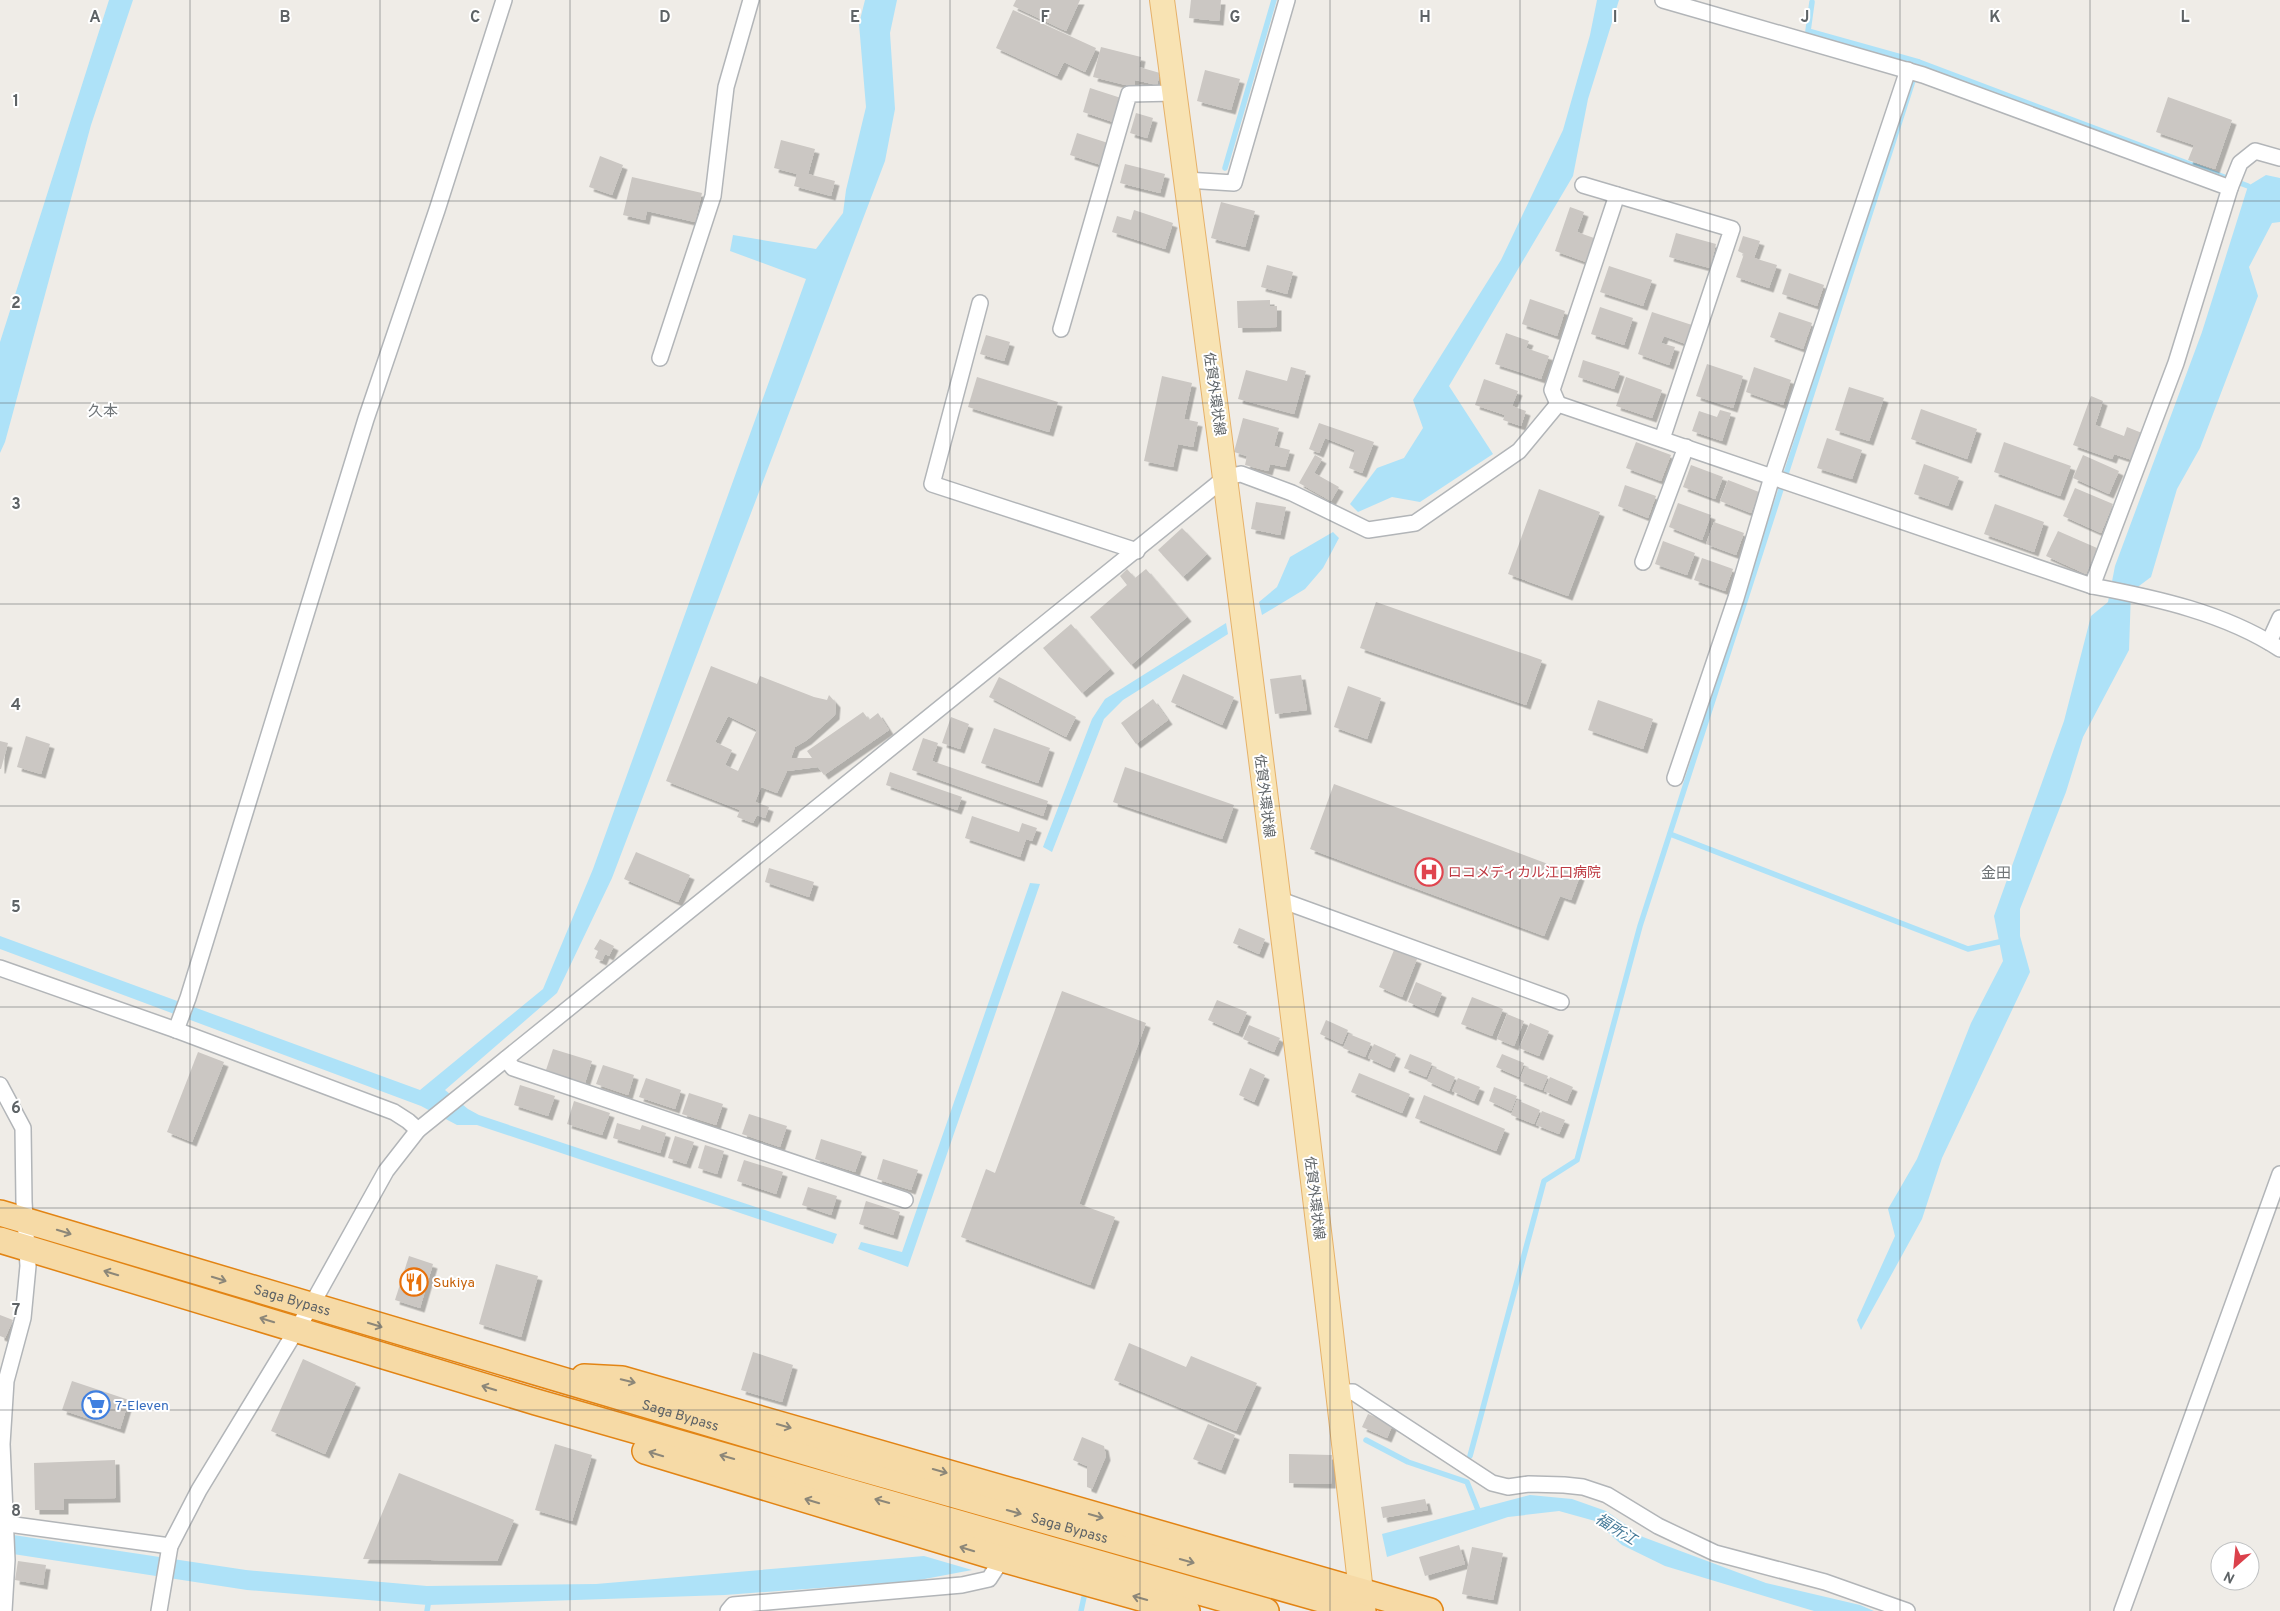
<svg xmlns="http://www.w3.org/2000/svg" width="2280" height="1611" viewBox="0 0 2280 1611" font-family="Overpass,'Noto Sans JP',sans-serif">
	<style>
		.water { fill: #aee2f8 }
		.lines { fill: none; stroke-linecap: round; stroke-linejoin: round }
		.stream { stroke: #aee2f8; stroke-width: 5.5 }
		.building { fill: #cbc7c3; fill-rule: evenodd; filter: url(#shadow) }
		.minor-casing { stroke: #b2b5b8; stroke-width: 18 }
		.primary-casing { stroke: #e6b169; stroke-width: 26 }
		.trunk-casing { stroke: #e28414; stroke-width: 28 }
		.minor { stroke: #fff; stroke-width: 15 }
		.primary { stroke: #f8e3b3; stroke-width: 24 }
		.trunk { stroke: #f6daa6; stroke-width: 25 }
		.oneway { stroke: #8c8779 }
		.grid { fill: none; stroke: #5e6366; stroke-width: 1; stroke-opacity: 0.55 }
		.labels { text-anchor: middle; stroke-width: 4; stroke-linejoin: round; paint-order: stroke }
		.street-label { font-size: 14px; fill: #5e6366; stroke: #fff }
		.health-label { font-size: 14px; fill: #be3a42; stroke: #fff; text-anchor: start }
		.food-label { font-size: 14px; fill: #c56008; stroke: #fff; text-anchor: start }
		.shop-label { font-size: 14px; fill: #366cbe; stroke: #fff; text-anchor: start }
		.neighbourhood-label { font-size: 15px; fill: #707578; stroke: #fff }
		.water-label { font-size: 15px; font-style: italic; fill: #457a98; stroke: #fff }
		.grid-label { font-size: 16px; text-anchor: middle; font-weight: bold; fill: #5e6366; stroke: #fff; stroke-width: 4; stroke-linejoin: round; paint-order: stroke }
	</style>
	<defs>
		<filter id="shadow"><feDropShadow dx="4.5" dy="4.5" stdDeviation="0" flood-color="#0004"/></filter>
	</defs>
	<rect width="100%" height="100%" fill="#efece7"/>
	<g class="water">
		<polygon points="109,0 133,0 91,125 5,442 0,453 0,342"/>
		<polygon points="865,0 897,0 890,33 895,109 885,161 612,878 557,993 445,1090 468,1109 479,1115 837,1234 833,1244 477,1125 457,1125 421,1106 0,949 0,936 420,1090 543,989 593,869 806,279 730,251 733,235 816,249 843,213 846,190 866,107 859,24"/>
		<polygon points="1597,0 1619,0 1588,99 1573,176 1449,386 1493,454 1420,502 1392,497 1358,512 1350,504 1377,468 1404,458 1423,428 1413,400 1501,260 1563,130 1590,35"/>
		<polygon points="2266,175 2280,178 2280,222 2272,223 2249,267 2258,296 2200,448 2177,489 2151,577 2131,592 2129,650 2083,737 2066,792 2020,909 2020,936 2030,972 1942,1158 1922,1219 1861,1330 1857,1320 1895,1236 1888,1209 1917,1159 1971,1023 2003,961 1994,916 2064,721 2091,616 2108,602 2115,566 2202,332 2248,186"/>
		<polygon points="1333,532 1339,538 1323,568 1305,589 1262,615 1259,602 1277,587 1290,557"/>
		<polygon points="1226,623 1228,634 1123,700 1104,719 1052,852 1043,847 1092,719 1105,699"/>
		<polygon points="1030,883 1040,884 908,1267 858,1249 861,1242 902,1252"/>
		<polygon points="1530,1495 1572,1499 1606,1511 1643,1537 1766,1583 1860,1605 1874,1611 1814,1611 1665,1566 1622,1545 1595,1521 1559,1511 1508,1517 1387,1557 1382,1534"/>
		<polygon points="0,1533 246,1570 427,1586 596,1584 924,1556 972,1570 914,1581 725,1595 428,1605 247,1590 0,1552"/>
	</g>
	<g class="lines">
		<g class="stream">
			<polyline points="1812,2 1808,31 1919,62 2248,186"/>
			<polyline points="1225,168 1274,0"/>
			<polyline points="1670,834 1968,949 1999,942"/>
			<polyline points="1366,1440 1408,1462 1467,1482 1480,1515"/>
			<polyline points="1470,1456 1544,1181 1577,1160 1640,926 1919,62"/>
			<polyline points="427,1611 428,1605"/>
			<polyline points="1081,1611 1084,1597"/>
		</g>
	</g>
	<g class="building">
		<polygon points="1016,0 1080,0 1066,31 1013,6"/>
		<polygon points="1191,0 1221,0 1219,21 1189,18"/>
		<polygon points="1013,10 1096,48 1085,72 1064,62 1057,76 996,48"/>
		<polygon points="1101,47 1141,57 1139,67 1160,73 1157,85 1135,80 1134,87 1093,77"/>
		<polygon points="1205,70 1240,79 1231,110 1197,101"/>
		<polygon points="1090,88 1121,98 1113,122 1083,112"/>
		<polygon points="2168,97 2232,120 2215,169 2188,160 2194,145 2156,132"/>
		<polygon points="1136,113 1153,118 1147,138 1130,133"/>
		<polygon points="1077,133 1108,143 1101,165 1070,155"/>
		<polygon points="781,140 815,149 808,174 835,181 831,196 794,186 797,174 774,168"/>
		<polygon points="600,156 623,165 612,195 589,187"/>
		<polygon points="1125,164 1165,174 1160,193 1120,183"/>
		<polygon points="632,177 702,193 695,222 647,211 645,220 623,215"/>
		<polygon points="1221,202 1255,211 1245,247 1211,238"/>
		<polygon points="1570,207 1584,212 1577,232 1594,238 1586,262 1555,251"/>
		<polygon points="1134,210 1173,223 1165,249 1112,232 1117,216 1131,220"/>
		<polygon points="1676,233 1716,244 1710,268 1669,257"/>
		<polygon points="1743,236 1760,241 1754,258 1777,265 1769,288 1736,277 1744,254 1738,251"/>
		<polygon points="1267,265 1293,272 1287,294 1261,287"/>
		<polygon points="1609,266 1652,280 1643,306 1600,292"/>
		<polygon points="1789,273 1824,285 1817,306 1782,294"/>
		<polygon points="1530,299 1565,311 1557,336 1522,324"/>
		<polygon points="1270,300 1270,306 1277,306 1277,327 1238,328 1237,301"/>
		<polygon points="1600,307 1633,318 1624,345 1591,334"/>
		<polygon points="1652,312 1692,325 1686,344 1664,336 1661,343 1675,347 1669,365 1638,354"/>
		<polygon points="1779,312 1812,323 1803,349 1770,337"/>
		<polygon points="1506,333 1529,341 1526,348 1549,356 1541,379 1495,364"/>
		<polygon points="986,335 1010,342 1004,361 980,354"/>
		<polygon points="1583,360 1620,372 1614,389 1578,377"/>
		<polygon points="1707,364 1743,376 1733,408 1696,396"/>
		<polygon points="1291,367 1306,371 1294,414 1238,399 1246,370 1287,381"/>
		<polygon points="1754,367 1791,380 1783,405 1746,392"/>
		<polygon points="1162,376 1192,383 1184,419 1198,422 1193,447 1178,444 1173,467 1144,461"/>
		<polygon points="977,377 1058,402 1049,432 968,407"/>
		<polygon points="1626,377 1662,390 1652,418 1616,406"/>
		<polygon points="1484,379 1518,391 1512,406 1526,411 1521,426 1503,420 1505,415 1475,405"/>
		<polygon points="1849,387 1884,398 1869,441 1835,430"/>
		<polygon points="2091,396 2103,401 2095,425 2124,436 2127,427 2142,433 2132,460 2114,454 2112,459 2073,445"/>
		<polygon points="1921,409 1977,429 1967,459 1911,439"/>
		<polygon points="1720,410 1731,413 1722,441 1692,431 1699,411 1717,417"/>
		<polygon points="1243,418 1279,428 1274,446 1290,450 1285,467 1270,464 1268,471 1245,465 1247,456 1234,452"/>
		<polygon points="1319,423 1374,442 1362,473 1349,468 1355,450 1325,438 1319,453 1309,449"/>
		<polygon points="1827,438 1862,450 1852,479 1817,468"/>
		<polygon points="1636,442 1671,455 1661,481 1626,468"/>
		<polygon points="2004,442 2071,466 2060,496 1994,472"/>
		<polygon points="1315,455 1322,459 1314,473 1339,487 1331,501 1299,483"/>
		<polygon points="2083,455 2119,471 2109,494 2073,478"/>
		<polygon points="1924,464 1959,477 1948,506 1914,494"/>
		<polygon points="1691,465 1723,477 1715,499 1683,487"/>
		<polygon points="1728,480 1759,492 1751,513 1720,501"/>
		<polygon points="1625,485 1656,496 1648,518 1618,506"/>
		<polygon points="2075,488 2113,504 2101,533 2063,516"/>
		<polygon points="1539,489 1600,512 1568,596 1508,574"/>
		<polygon points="1256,502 1286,507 1280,535 1251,529"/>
		<polygon points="1678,503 1711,515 1702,540 1669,527"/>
		<polygon points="1995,504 2044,522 2034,552 1984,534"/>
		<polygon points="1714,522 1744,533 1736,555 1706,544"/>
		<polygon points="1182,528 1207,554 1183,577 1158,550"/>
		<polygon points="2058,531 2097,548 2086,574 2046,556"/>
		<polygon points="1663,541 1695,553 1687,575 1655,564"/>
		<polygon points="1702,558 1733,569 1725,591 1694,580"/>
		<polygon points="1127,569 1135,578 1146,569 1187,617 1131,665 1090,617 1127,585 1120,576"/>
		<polygon points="1376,602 1542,660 1526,705 1360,648"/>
		<polygon points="1071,624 1110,669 1082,693 1043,648"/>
		<path d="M711,666L757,684L760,676L814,697L827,700L829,695L836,703L835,715L807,740L795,747L791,758H812L807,751L863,712L869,720L878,713L889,730L824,775L818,767L787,771L777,793L761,787L755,802L769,807L765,818L757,815L753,823L737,817L740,810L666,781ZM728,716L757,730L738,771L725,765L732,750L715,742Z"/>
		<polygon points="1183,674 1234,697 1222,725 1171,702"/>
		<polygon points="1301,675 1307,710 1275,714 1270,679"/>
		<polygon points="999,677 1076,717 1066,737 989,697"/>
		<polygon points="1348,686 1381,698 1367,739 1334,727"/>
		<polygon points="1153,699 1168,720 1136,744 1121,723"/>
		<polygon points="1598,700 1653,719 1643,749 1588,730"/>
		<polygon points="951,717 969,724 960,749 942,743"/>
		<polygon points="994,728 1050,748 1038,783 981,763"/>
		<polygon points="26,736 50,744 41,774 17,767"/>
		<polygon points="923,738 938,743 932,761 1048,801 1043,816 912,770"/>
		<polygon points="0,741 8,743 1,769 0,769"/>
		<polygon points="1125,767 1234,805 1222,839 1113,802"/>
		<polygon points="890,772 962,797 957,810 886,785"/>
		<polygon points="1334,784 1580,876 1571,900 1560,896 1544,936 1310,849"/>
		<polygon points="972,816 1019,832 1022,823 1037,828 1032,841 1026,839 1020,857 965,838"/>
		<polygon points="636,852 690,875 678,902 624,879"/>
		<polygon points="769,868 814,882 809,897 765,882"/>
		<polygon points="1239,928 1265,939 1259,954 1233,943"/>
		<polygon points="600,939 614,946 609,956 605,954 602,961 595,958 598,951 594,949"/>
		<polygon points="1394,950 1417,959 1402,997 1379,987"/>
		<polygon points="1416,982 1442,993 1434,1013 1408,1002"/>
		<polygon points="1062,991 1146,1023 1079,1204 1115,1217 1090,1285 961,1237 986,1169 995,1173"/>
		<polygon points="1472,997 1503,1009 1492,1036 1461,1024"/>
		<polygon points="1217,1000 1247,1012 1238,1033 1208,1020"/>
		<polygon points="1507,1014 1524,1021 1514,1046 1497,1039"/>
		<polygon points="1326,1020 1348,1030 1342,1044 1320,1034"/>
		<polygon points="1530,1023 1549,1031 1539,1056 1519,1048"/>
		<polygon points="1249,1025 1280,1038 1274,1052 1243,1039"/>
		<polygon points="1349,1034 1371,1043 1365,1057 1343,1048"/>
		<polygon points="1374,1044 1396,1054 1390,1068 1368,1058"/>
		<polygon points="553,1049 592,1061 585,1083 546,1070"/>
		<polygon points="198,1052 224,1062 192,1142 167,1132"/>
		<polygon points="1410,1054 1432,1063 1426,1077 1404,1068"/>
		<polygon points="1502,1054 1524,1063 1519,1077 1496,1067"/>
		<polygon points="603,1065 634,1075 628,1095 596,1084"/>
		<polygon points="1433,1067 1455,1077 1449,1091 1427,1081"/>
		<polygon points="1525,1067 1548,1076 1542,1090 1519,1081"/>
		<polygon points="1250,1068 1265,1075 1254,1102 1239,1095"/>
		<polygon points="1359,1073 1410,1094 1402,1113 1351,1092"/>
		<polygon points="1550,1077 1573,1087 1567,1101 1544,1091"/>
		<polygon points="646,1078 681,1090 675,1109 639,1097"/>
		<polygon points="1458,1078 1480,1087 1474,1101 1452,1091"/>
		<polygon points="520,1085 555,1096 548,1116 514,1105"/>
		<polygon points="1494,1087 1517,1096 1511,1111 1489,1101"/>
		<polygon points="689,1093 723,1104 716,1125 682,1114"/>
		<polygon points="1424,1095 1505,1129 1496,1151 1415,1118"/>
		<polygon points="1517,1100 1540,1110 1534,1124 1511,1115"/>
		<polygon points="574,1101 610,1113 602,1135 567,1124"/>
		<polygon points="1542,1111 1565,1120 1559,1134 1536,1125"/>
		<polygon points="749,1114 787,1126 780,1147 742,1134"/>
		<polygon points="617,1123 640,1130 642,1125 666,1133 660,1153 613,1138"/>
		<polygon points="675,1136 694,1142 686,1164 668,1158"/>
		<polygon points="821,1139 862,1152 855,1172 815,1159"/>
		<polygon points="705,1145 724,1151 717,1174 698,1168"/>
		<polygon points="883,1159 918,1170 911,1190 877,1179"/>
		<polygon points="744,1160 783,1172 776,1194 737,1181"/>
		<polygon points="808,1187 837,1196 831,1215 802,1205"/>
		<polygon points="866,1201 900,1212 893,1235 859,1224"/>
		<polygon points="409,1256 433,1264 420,1308 395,1300"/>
		<polygon points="496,1264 538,1276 521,1337 479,1324"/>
		<polygon points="0,1315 13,1320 5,1338 0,1336"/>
		<polygon points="1129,1343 1186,1367 1191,1356 1257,1383 1236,1431 1114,1380"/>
		<polygon points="753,1352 793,1365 782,1402 741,1390"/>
		<polygon points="303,1359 356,1383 325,1454 271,1431"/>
		<polygon points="72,1381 129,1400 120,1429 62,1410"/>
		<polygon points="1368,1414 1393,1424 1387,1438 1362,1427"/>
		<polygon points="1208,1424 1235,1435 1221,1470 1193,1459"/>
		<polygon points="1082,1437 1104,1446 1106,1456 1092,1489 1087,1487 1087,1466 1073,1460"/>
		<polygon points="555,1444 592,1455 572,1521 535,1510"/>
		<polygon points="1289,1454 1332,1455 1331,1484 1289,1483"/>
		<polygon points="115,1460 116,1498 64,1499 64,1510 35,1510 34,1463"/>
		<polygon points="399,1473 514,1520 497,1561 363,1559"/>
		<polygon points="1425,1499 1428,1510 1383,1518 1381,1507"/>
		<polygon points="1459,1545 1465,1564 1425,1576 1419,1557"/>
		<polygon points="1472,1547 1503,1553 1493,1600 1462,1594"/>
		<polygon points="18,1561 46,1565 43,1585 15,1580"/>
	</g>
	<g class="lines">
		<g class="minor-casing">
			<g id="minor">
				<polyline points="1663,0 1923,75 2230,188"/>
				<polyline points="1186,180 1234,183 1287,0"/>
				<polyline points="1583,185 1732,229 1662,439"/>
				<polyline points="980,303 932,484 1137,551"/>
				<polyline points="1061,329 1129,94 1175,93"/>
				<polyline points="660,358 713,196 726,87 751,0"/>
				<polyline points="1558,404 1552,390 1617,195"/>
				<polyline points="1643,562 1686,447"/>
				<polyline points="2092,586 2176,363 2230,188 2240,163 2255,151 2280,158"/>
				<polyline points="2269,642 2280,618"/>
				<polyline points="1675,778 1736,598 1772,477 1908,70"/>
				<polyline points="1278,899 1561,1002"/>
				<polyline points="0,968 176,1030 394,1112 408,1121 418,1130"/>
				<polyline points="176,1030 188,998 366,419 437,210 504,0"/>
				<polyline points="506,1059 513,1068 905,1200"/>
				<polyline points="0,1085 23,1128 24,1202 28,1266 23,1318 6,1381 2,1444 7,1560 4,1611"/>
				<polyline points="1339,1392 1353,1392 1492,1483 1508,1487 1529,1484 1564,1485 1583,1487 1607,1495 1658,1526 1715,1553 1825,1582 1907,1611"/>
				<polyline points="0,1523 170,1546"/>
				<path d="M159,1611L170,1546L199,1490L311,1306L386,1171L418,1130L1226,477L1241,474L1292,493L1368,530L1415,523L1519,451L1558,404L2092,586C2156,598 2225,613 2280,649"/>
				<polyline points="728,1611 733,1605 962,1585 989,1579 1002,1559"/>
				<polyline points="2122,1611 2280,1174"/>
			</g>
		</g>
		<g class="primary-casing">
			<path id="primary" d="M1162,0C1233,530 1301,1061 1361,1592"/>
		</g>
		<g class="trunk-casing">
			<g id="trunk">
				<path id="s1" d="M0,1213L849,1465L1363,1611"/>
				<polyline points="0,1240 536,1402 1266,1611"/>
				<polyline points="584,1377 622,1379 1430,1611"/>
				<polyline points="645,1451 1002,1559 1187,1611"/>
			</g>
		</g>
		<use href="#minor" class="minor"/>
		<use href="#primary" class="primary"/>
		<use href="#trunk" class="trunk"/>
	</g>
	<defs><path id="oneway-shaft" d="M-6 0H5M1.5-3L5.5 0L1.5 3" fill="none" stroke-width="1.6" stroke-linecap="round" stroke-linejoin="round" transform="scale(1.25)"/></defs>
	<g class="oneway">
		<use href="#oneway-shaft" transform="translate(64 1232) rotate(17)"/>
		<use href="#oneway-shaft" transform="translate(111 1273) rotate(-163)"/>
		<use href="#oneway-shaft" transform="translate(219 1279) rotate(17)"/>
		<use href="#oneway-shaft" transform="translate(267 1320) rotate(-163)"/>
		<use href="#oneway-shaft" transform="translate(375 1325) rotate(17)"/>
		<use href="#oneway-shaft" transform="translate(628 1381) rotate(14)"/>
		<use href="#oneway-shaft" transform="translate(489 1388) rotate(-163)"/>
		<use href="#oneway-shaft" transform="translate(784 1426) rotate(16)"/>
		<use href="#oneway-shaft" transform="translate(656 1454) rotate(-163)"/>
		<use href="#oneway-shaft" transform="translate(727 1457) rotate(-164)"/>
		<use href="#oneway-shaft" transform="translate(940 1471) rotate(16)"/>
		<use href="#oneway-shaft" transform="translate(812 1501) rotate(-163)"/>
		<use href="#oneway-shaft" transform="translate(882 1501) rotate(-164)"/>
		<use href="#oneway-shaft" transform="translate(1014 1512) rotate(16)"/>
		<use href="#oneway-shaft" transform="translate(1096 1516) rotate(16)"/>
		<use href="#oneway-shaft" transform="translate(967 1549) rotate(-163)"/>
		<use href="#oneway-shaft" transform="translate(1187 1561) rotate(16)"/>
		<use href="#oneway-shaft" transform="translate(1140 1598) rotate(-164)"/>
	</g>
	<path class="grid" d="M190,0V1611M380,0V1611M570,0V1611M760,0V1611M950,0V1611M1140,0V1611M1330,0V1611M1520,0V1611M1710,0V1611M1900,0V1611M2090,0V1611M0,201H2280M0,403H2280M0,604H2280M0,806H2280M0,1007H2280M0,1208H2280M0,1410H2280"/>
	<defs>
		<g id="hospital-ring" transform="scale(1.4375)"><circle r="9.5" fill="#fff" stroke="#e0444e" stroke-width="1.5"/><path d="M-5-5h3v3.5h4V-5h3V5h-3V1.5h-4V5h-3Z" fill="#e0444e"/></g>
		<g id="restaurant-ring" transform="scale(1.4375)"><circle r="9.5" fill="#fff" stroke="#e8710a" stroke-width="1.5"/><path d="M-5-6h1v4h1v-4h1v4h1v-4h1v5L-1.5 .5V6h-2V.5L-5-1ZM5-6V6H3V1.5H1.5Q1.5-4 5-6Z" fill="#e8710a"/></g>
		<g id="supermarket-ring" transform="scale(1.4375)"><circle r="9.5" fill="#fff" stroke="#3f7fe0" stroke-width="1.5"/><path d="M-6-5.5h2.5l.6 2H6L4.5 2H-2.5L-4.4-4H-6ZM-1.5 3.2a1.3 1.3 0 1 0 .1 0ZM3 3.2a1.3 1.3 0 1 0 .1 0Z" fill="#3f7fe0"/></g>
	</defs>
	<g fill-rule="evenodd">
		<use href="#hospital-ring" x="1429" y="872"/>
		<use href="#restaurant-ring" x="414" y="1282"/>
		<use href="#supermarket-ring" x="96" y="1405"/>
	</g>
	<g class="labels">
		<g class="street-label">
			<text transform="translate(1215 394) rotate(82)" y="5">佐賀外環状線</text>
			<text transform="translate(1265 796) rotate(83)" y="5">佐賀外環状線</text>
			<text transform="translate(1315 1198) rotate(83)" y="5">佐賀外環状線</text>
			<text dy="5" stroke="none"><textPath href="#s1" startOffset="305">Saga Bypass</textPath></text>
			<text dy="5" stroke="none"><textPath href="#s1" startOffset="710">Saga Bypass</textPath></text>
			<text dy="5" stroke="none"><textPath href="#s1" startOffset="1115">Saga Bypass</textPath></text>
		</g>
		<g class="health-label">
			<text x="1448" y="877">ロコメディカル江口病院</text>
		</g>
		<g class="food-label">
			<text x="433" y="1287">Sukiya</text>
		</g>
		<g class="shop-label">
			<text x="115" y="1410">7-Eleven</text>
		</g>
		<g class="neighbourhood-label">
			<text x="103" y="416">久本</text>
			<text x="1996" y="878">金田</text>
		</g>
		<g class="water-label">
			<text transform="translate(1616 1529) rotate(32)" y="5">福所江</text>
		</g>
	</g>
	<g class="grid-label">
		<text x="95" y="22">A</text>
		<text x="285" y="22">B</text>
		<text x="475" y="22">C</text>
		<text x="665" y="22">D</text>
		<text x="855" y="22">E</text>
		<text x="1045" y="22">F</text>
		<text x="1235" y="22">G</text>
		<text x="1425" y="22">H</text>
		<text x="1615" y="22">I</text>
		<text x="1805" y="22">J</text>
		<text x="1995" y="22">K</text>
		<text x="2185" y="22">L</text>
		<text x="16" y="106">1</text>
		<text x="16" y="308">2</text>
		<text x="16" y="509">3</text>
		<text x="16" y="710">4</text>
		<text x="16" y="912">5</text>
		<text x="16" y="1113">6</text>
		<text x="16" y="1315">7</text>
		<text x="16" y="1516">8</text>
	</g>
	<g transform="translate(2235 1566) rotate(207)"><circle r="24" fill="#ffffff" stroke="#bfc1c2"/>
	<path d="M0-4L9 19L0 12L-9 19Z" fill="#db414b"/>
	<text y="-8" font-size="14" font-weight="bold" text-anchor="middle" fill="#5e6366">N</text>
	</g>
</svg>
